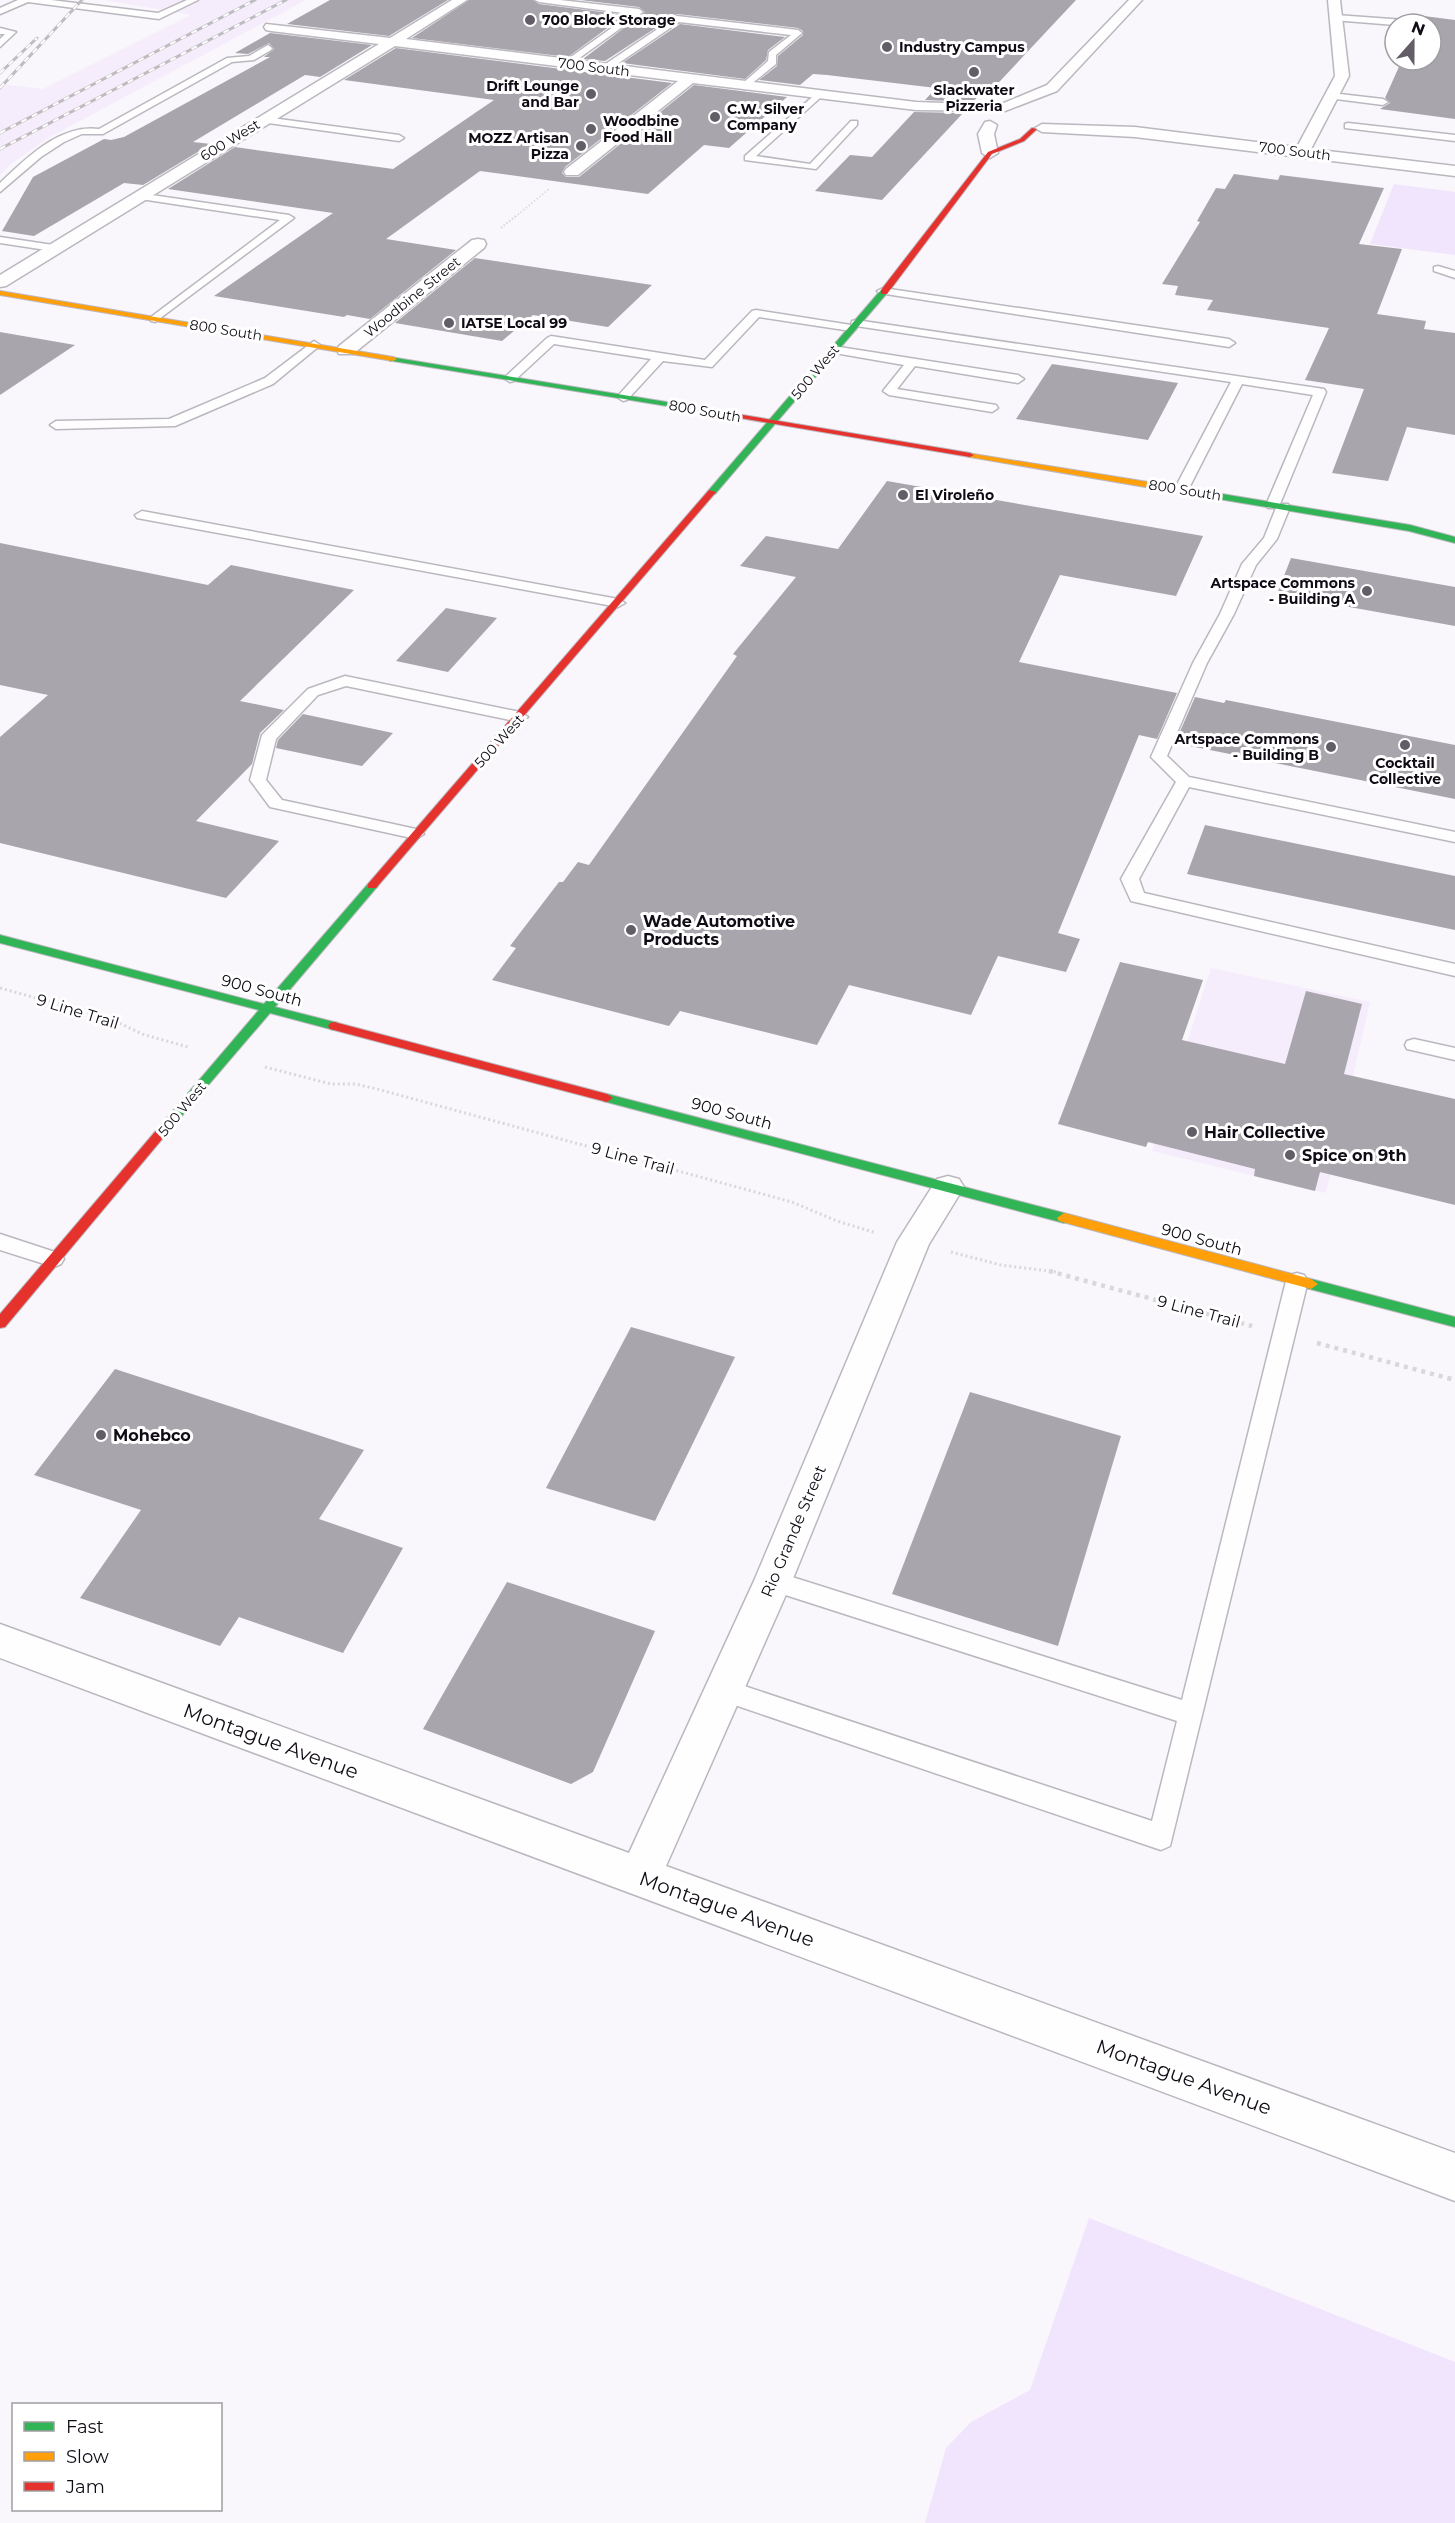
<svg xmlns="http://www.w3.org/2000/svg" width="1455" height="2523" viewBox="0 0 1455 2523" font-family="Montserrat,sans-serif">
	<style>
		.built { fill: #f5edfb }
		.green { fill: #f1e5fd }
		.building { fill: #a9a5ac }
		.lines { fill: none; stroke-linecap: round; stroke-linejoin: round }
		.lane-casing { stroke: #bbb7bf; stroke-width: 3 }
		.street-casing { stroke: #bbb7bf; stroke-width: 3 }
		.fast-casing { stroke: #bbb7bf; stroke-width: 2 }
		.slow-casing { stroke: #bbb7bf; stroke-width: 2 }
		.jam-casing { stroke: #bbb7bf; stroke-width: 2 }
		.path-far3 { stroke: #d8d7d9; stroke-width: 1.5; stroke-dasharray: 1.5 2; stroke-linecap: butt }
		.path-far2 { stroke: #d8d7d9; stroke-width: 2; stroke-dasharray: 1.5 2; stroke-linecap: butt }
		.path-far1 { stroke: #d8d7d9; stroke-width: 3; stroke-dasharray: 2 3; stroke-linecap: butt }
		.path { stroke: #d8d7d9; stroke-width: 4.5; stroke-dasharray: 4 5; stroke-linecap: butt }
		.lane { fill: #fefeff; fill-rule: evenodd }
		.street { fill: #fefeff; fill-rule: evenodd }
		.fast { fill: #30b455; fill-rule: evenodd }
		.slow { fill: #ff9f0a; fill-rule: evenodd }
		.jam { fill: #e5322d; fill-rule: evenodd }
		.rail-casing { stroke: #bebcbf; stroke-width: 3 }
		.rail { stroke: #fff; stroke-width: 2; stroke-dasharray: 6; stroke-linecap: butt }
		.poi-dot { fill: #625d66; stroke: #fff; stroke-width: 2 }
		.labels { text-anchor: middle; stroke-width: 6; stroke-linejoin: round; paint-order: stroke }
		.far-poi-label { font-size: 14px; font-weight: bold; fill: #100b15; stroke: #fff; text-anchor: start }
		.far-street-label { font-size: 14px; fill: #100b15; stroke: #fff }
		.poi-label { font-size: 16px; font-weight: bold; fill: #100b15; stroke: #fff; text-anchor: start }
		.street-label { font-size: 16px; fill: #100b15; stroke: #fff }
		.near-street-label { font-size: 20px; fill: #100b15; stroke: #fff }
	</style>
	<rect width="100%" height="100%" fill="#f9f6fc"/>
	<g class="built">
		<polygon points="104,0 306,0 50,137 12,163 0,175 0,84 43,89 191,15"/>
		<polygon points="1211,968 1370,1002 1326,1193 1152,1151"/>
	</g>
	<g class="green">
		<polygon points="1394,184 1455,192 1455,255 1370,244"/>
		<polygon points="1089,2218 1455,2362 1455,2523 925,2523 946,2448 971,2422 1030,2390"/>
	</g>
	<g class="building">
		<polygon points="330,0 448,0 389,36 287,24"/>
		<polygon points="469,0 533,0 539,4 625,15 568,57 412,38"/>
		<polygon points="580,0 1076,0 987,95 980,94 973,102 925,100 936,88 827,75 813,74 800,85 759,80 777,66 778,56 803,35 803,31 798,28 677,14 605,61 583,59 645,12 639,7"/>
		<polygon points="1424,16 1455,20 1455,119 1380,109 1390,103 1385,98 1402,60 1431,60 1431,24 1425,24 1422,20"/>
		<polygon points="680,24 785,37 768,50 766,60 745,79 622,63"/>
		<polygon points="270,33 372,45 320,77 305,75 193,142 211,144 143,185 124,183 34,236 2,231 33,177 104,139 111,140 124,137 270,57 264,57 274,49 269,43 248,54 235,53"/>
		<polygon points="396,48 672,83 565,167 562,173 566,177 579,177 694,85 787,97 729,148 704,145 648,194 480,171 386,239 456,250 370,319 347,315 344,317 214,296 333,213 168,189 235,147 393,169 494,100 344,80"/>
		<polygon points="914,112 963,113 882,200 815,191 850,155 872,157"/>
		<polygon points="1234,174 1278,180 1280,175 1384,188 1359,244 1402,249 1377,314 1426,321 1424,329 1455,333 1455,435 1407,427 1388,481 1332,473 1364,389 1305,380 1329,328 1207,310 1213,300 1175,295 1178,286 1162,284 1200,222 1197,221 1216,188 1225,189"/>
		<polygon points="475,258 652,285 608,327 533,315 502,341 395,323"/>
		<polygon points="0,332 75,345 0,395"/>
		<polygon points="1052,364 1178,383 1148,440 1016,419"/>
		<polygon points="887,481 1203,536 1176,596 1060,575 1019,662 1177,693 1157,739 1139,735 1058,933 1080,939 1066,972 998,956 971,1015 849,985 817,1045 680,1011 669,1026 492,980 516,948 510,946 559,882 563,882 578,862 589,865 737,656 733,654 796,577 740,566 766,536 838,549"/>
		<polygon points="0,543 208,585 231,565 354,590 240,701 284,710 260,733 252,764 196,821 279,841 226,898 0,843 0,737 48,695 0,685"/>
		<polygon points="1291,558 1455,587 1455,626 1277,594"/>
		<polygon points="446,608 497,618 448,672 396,661"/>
		<polygon points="1195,697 1224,703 1226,700 1455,745 1455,799 1175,743"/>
		<polygon points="303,714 393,733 362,766 276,748 278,740"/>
		<polygon points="1205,825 1455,876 1455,930 1187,874"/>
		<polygon points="1120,962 1203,980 1182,1040 1285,1064 1306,991 1362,1004 1344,1074 1455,1099 1455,1205 1320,1172 1315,1191 1254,1176 1255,1169 1148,1142 1146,1147 1058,1124"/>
		<polygon points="631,1327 735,1357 655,1521 546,1488"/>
		<polygon points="115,1369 364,1450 319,1519 403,1548 343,1653 239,1617 220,1646 80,1598 141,1510 34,1475"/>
		<polygon points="970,1392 1121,1436 1058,1646 892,1594"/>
		<polygon points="507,1582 655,1631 593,1772 571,1784 423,1729"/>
	</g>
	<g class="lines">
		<g class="lane-casing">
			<g id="lane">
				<polygon points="18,0 51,0 158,13 187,0 198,0 159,19 28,2 0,14 0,8"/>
				<polygon points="535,0 560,0 639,9 643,12 567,67 564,66 564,62 631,14 539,2"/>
				<polygon points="1336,15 1419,21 1423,24 1395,25 1333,20 1333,16"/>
				<polygon points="677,16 798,30 802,33 776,55 776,64 745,89 740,86 742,84 768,61 769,52 791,35 679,22 607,71 601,71 601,67"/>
				<polygon points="0,28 16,32 0,47 0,39 5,34 0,34"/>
				<path d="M268,45L272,48L271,50L254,60L232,62L103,134H82L64,142L41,157L0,192V183L4,179C29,156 61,124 99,129L227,58L249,56Z"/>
				<polygon points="818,92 821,93 821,97 756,156 810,164 851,121 857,121 857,125 816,169 745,160 745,156"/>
				<polygon points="1331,93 1383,99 1388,102 1383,105 1328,98 1328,94"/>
				<polygon points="264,117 399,135 404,138 399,141 261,122 261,118"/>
				<polygon points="1348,123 1455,135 1455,141 1345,128 1345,124"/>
				<polygon points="138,193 289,215 294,218 155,322 151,321 151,317 280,220 134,198 134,194"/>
				<polygon points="0,237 53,245 58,248 53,251 0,243"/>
				<polygon points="1438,266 1455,271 1455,278 1434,271 1434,267"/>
				<polygon points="883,288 1229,339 1235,343 1229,347 879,293 877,291"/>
				<polygon points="756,310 851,325 852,321 856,320 1324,389 1326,392 1280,504 1288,504 1290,507 1277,539 1256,565 1234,614 1207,663 1167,756 1189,777 1455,832 1455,842 1189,787 1139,879 1144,893 1455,964 1455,976 1131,901 1121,879 1176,782 1151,757 1193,663 1220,614 1242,564 1264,538 1276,508 1268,508 1266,505 1313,395 1242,384 1188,490 1181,494 1174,490 1231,382 856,326 855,330 851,331 759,317 712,367 663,361 627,400 623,401 617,397 651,359 554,344 514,381 510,382 504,378 547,338 551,336 705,360 752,311"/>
				<polygon points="314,341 320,345 318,347 273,384 175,426 56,429 50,425 56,421 169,419 265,378"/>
				<polygon points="833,346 1018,375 1024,379 1018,383 915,366 897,389 996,405 998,408 992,412 889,395 883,391 904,365 829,352 829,348"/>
				<polygon points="142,511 618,599 625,603 618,607 137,518 135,515"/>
				<polygon points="345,676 520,712 528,717 520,722 346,686 318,695 276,739 266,780 282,800 416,829 424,834 416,839 270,807 250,780 262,735 308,689"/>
				<polygon points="1414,1039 1455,1048 1455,1060 1407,1049 1405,1045 1407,1041"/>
				<polygon points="0,1234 61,1254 64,1259 61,1264 54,1267 0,1250"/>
				<polygon points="1297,1273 1304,1275 1308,1281 1170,1846 1161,1850 714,1698 710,1690 714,1682 723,1679 1152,1821 1177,1721 773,1591 764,1588 761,1581 764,1574 773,1571 1182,1700 1286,1281 1290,1275"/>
			</g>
		</g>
		<g class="street-casing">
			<g id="street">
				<polygon points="452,0 467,0 406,39 916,102 999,105 1047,85 1129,0 1142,0 1057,91 1005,111 916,110 693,83 578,175 566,175 564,172 566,169 678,81 395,46 6,286 0,287 0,275 379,44 271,31 266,30 264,27 266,24 390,38"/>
				<polygon points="1328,0 1340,0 1349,76 1311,149 1455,166 1455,176 1135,137 1042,132 1035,128 1042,124 1135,127 1297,147 1335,76"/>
				<polygon points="990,121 997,125 994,134 998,153 990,158 982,153 978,134 985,122"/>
				<polygon points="478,239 484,240 486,244 484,248 353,354 339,354 337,350 339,346 472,240"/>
				<polygon points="948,1176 959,1179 964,1187 929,1244 792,1581 666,1866 1455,2153 1455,2201 0,1658 0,1624 629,1853 754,1581 897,1242 937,1179"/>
			</g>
		</g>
		<g class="fast-casing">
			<g id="fast">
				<polygon points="881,290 888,292 715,494 709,494 709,490"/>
				<polygon points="390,357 722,411 726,413 722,415 393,361 390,361"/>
				<polygon points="1204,491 1410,525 1455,537 1455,543 1409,531 1201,496 1201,492"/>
				<polygon points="372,883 378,886 376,888 275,1007 338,1023 340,1026 338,1029 334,1030 270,1013 168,1132 164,1133 158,1129 160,1126 259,1010 0,943 0,935 264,1004 368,884"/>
				<polygon points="607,1094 1064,1213 1071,1218 1064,1223 603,1101 601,1098 603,1095"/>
				<polygon points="1311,1279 1455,1317 1455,1327 1306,1288 1304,1284 1306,1280"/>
			</g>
		</g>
		<g class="slow-casing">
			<g id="slow">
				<polygon points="0,291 393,357 397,359 393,361 0,295"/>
				<polygon points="967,453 1204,491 1208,494 1204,497 970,457 966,455"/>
				<polygon points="1064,1213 1311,1279 1318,1284 1311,1289 1059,1221 1057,1218"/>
			</g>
		</g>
		<g class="jam-casing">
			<g id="jam">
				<polygon points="1032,128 1037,129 1024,141 992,154 887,294 881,294 881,290 988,152 1020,139"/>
				<polygon points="719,411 970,453 974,455 970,457 722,415 718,413"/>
				<polygon points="709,490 716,492 376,888 368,888 368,884"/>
				<polygon points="334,1022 607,1094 613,1098 607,1102 330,1029 328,1026 330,1023"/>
				<polygon points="164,1125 170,1129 168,1132 5,1327 0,1328 0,1314 160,1126"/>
			</g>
		</g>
		<polyline class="path-far3" points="515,217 549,189"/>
		<polyline class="path-far2" points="501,228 517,215"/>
		<g class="path-far1">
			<polyline points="0,988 109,1018 142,1034 188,1047"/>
			<polyline points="265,1067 331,1084 355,1084 377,1089 792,1202 837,1221 876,1233"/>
			<polyline points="951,1252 1001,1265 1057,1272"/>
		</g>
		<g class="path">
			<polyline points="1049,1271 1252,1326"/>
			<polyline points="1317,1343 1455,1380"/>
		</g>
		<use href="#lane" class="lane"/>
		<use href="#street" class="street"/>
		<use href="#fast" class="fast"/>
		<use href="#slow" class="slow"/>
		<use href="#jam" class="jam"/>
		<g class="rail-casing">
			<g id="rail">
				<polyline points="0,73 37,38"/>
				<polyline points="0,88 82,0"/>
				<polyline points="0,133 255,0"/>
				<polyline points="0,149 286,0"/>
			</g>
		</g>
		<use href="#rail" class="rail"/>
	</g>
	<g class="poi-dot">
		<circle cx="530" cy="20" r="6"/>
		<circle cx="887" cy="47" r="6"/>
		<circle cx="974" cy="72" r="6"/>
		<circle cx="591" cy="94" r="6"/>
		<circle cx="715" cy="117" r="6"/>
		<circle cx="591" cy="129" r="6"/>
		<circle cx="581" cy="146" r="6"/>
		<circle cx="449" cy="323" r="6"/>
		<circle cx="903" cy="495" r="6"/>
		<circle cx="1367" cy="591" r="6"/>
		<circle cx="1405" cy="745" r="6"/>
		<circle cx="1331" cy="747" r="6"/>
		<circle cx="631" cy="930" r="6"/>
		<circle cx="1192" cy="1132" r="6"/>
		<circle cx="1290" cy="1155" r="6"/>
		<circle cx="101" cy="1435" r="6"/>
	</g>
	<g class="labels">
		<g class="far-poi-label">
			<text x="542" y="25">700 Block Storage</text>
			<text x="899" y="52">Industry Campus</text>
			<text x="579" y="91" text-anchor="end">Drift Lounge<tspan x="579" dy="16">and Bar</tspan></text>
			<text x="974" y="95" text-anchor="middle">Slackwater<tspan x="974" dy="16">Pizzeria</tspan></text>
			<text x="727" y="114">C.W. Silver<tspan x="727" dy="16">Company</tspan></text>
			<text x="603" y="126">Woodbine<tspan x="603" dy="16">Food Hall</tspan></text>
			<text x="569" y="143" text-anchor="end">MOZZ Artisan<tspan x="569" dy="16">Pizza</tspan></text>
			<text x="461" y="328">IATSE Local 99</text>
			<text x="915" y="500">El Viroleño</text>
			<text x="1355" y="588" text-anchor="end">Artspace Commons<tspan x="1355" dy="16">- Building A</tspan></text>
			<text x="1319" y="744" text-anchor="end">Artspace Commons<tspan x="1319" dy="16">- Building B</tspan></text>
			<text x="1405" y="768" text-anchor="middle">Cocktail<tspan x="1405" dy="16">Collective</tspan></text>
		</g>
		<g class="far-street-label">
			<text transform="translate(594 67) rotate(7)" y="5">700 South</text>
			<text transform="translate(230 140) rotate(-31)" y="5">600 West</text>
			<text transform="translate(1295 151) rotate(7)" y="5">700 South</text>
			<text transform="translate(412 297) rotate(-39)" y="5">Woodbine Street</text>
			<text transform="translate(226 330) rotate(9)" y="5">800 South</text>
			<text transform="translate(815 372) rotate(-50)" y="5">500 West</text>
			<text transform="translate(705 411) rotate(10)" y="5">800 South</text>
			<text transform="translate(1185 490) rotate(9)" y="5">800 South</text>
			<text transform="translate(499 741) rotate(-48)" y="5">500 West</text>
			<text transform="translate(182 1109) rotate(-50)" y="5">500 West</text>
		</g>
		<g class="poi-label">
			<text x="643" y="927">Wade Automotive<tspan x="643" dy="18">Products</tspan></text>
			<text x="1204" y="1138">Hair Collective</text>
			<text x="1302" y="1161">Spice on 9th</text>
			<text x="113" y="1441">Mohebco</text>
		</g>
		<g class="street-label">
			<text transform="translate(262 990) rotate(15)" y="6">900 South</text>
			<text transform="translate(78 1011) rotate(17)" y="6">9 Line Trail</text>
			<text transform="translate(732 1113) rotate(15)" y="6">900 South</text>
			<text transform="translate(633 1158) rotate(15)" y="6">9 Line Trail</text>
			<text transform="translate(1202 1239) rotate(15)" y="6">900 South</text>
			<text transform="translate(1199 1311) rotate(15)" y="6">9 Line Trail</text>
			<text transform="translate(793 1531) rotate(-67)" y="6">Rio Grande Street</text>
		</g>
		<g class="near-street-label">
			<text transform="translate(271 1741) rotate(20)" y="7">Montague Avenue</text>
			<text transform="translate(727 1909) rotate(20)" y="7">Montague Avenue</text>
			<text transform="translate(1184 2077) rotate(20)" y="7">Montague Avenue</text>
		</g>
	</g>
	<rect x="12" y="2403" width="210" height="108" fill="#ffffff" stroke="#9f9da1" stroke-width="1.5"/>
	<rect x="24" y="2422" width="30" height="9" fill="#30b455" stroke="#9f9da1" stroke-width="1.5"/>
	<text x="66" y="2433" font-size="18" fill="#100b15">Fast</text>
	<rect x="24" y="2452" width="30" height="9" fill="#ff9f0a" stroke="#9f9da1" stroke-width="1.5"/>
	<text x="66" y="2463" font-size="18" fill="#100b15">Slow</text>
	<rect x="24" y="2482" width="30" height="9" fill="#e5322d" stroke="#9f9da1" stroke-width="1.5"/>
	<text x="66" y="2493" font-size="18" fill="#100b15">Jam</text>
	<g transform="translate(1413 42) rotate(21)"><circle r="28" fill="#ffffff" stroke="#9f9da1" stroke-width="1.5"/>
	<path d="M0-4.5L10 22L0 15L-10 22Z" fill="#625d66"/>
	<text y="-9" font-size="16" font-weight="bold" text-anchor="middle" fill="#100b15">N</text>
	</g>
</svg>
